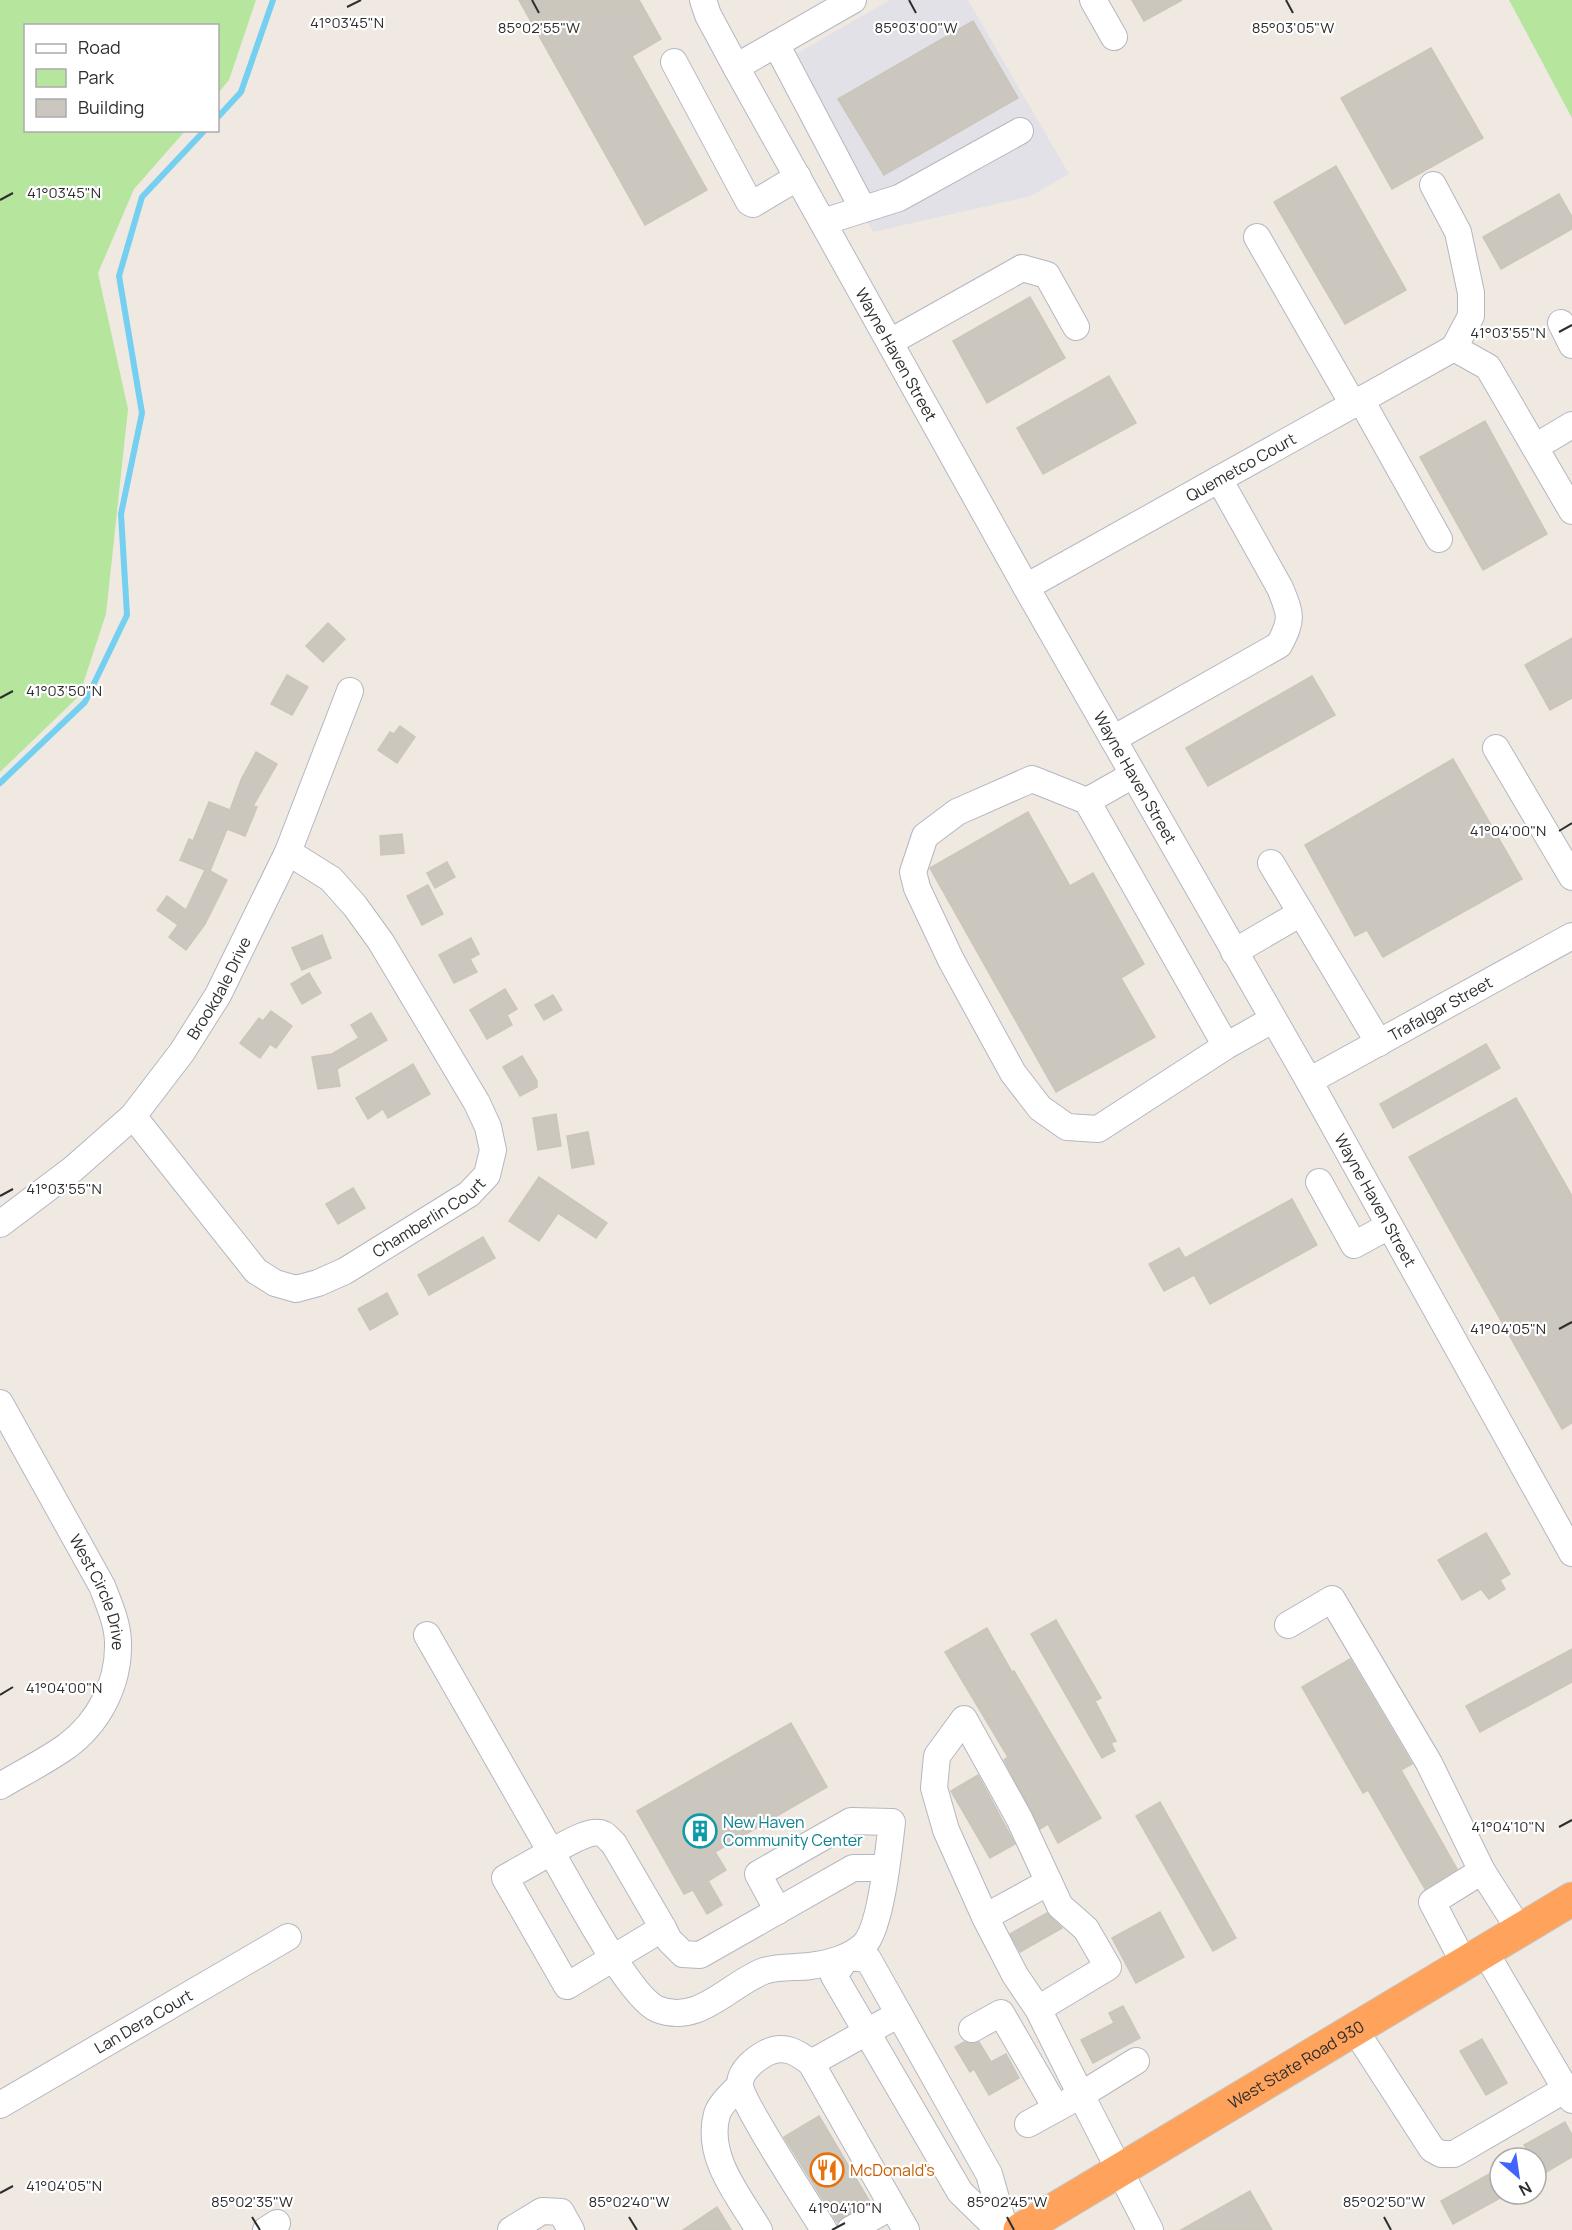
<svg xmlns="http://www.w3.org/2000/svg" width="1572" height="2230" viewBox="0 0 1572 2230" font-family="Manrope,sans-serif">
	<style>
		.industrial { fill: #e3e1e8 }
		.green { fill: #b6e59e }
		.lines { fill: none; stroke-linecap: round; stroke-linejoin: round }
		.stream { stroke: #75cff0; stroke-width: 6 }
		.building { fill: #cbc7bf; stroke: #cbc5ba; stroke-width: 1.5 }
		.minor-casing { stroke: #b4b7c1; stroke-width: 28 }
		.highway-casing { stroke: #c9c9c9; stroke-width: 35 }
		.minor { stroke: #fff; stroke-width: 26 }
		.highway { stroke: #ffa35c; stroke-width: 33 }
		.ticks { fill: none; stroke: #2e2e2e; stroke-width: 2 }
		.labels { text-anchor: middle; stroke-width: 4.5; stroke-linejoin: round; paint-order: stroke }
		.street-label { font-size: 16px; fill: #2e2e2e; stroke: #fff }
		.culture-label { font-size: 16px; fill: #0d838f; stroke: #fff; text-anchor: start }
		.food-label { font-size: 16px; fill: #c56008; stroke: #fff; text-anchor: start }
		.ticks-label { font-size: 15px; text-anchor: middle; fill: #2e2e2e; stroke: #fff; stroke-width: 4.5; stroke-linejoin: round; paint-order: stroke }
	</style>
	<rect width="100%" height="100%" fill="#efe9e1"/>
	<polygon class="industrial" points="890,0 968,0 1069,174 1031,196 873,232 777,65"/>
	<g class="green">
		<polygon points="0,0 256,0 229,80 218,93 218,26 26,26 26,130 185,131 134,189 98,273 128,409 106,614 79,696 0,772"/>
		<polygon points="1509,0 1572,0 1572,118"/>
	</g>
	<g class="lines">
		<g class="stream">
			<polyline points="218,117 241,92 273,0"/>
			<polyline points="0,783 85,702 127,615 121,514 142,413 119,276 142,197 205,130"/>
		</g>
	</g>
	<g class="building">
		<polygon points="519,0 639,0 661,39 632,56 707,190 645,225"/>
		<polygon points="1132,0 1182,0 1144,21"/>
		<polygon points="973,21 1018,98 884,175 838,99"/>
		<polygon points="1431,48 1483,138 1392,189 1341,98"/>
		<polygon points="1336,166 1406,290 1345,324 1274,202"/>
		<polygon points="1559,194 1572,217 1572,229 1501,269 1483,237"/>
		<polygon points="1030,297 1065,358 987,403 953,341"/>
		<polygon points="1109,376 1136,423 1043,474 1017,428"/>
		<polygon points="1485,421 1547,534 1483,570 1420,457"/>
		<polygon points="328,623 345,639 323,662 306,646"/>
		<polygon points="1572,638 1572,698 1550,710 1525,665"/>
		<polygon points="287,675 308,687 292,715 271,704"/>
		<polygon points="1312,676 1335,715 1208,786 1186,748"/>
		<polygon points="400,726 415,737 397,763 378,750 390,732 394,734"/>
		<polygon points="256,752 277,764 253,806 257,807 245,836 227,829 210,871 227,880 205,924 186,950 169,937 178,925 157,910 167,896 186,910 205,870 180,860 189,839 193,841 209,802 230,810 241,780"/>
		<polygon points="1453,759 1522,879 1383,957 1367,930 1355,936 1305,845"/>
		<polygon points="1028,812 1070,886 1093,873 1144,964 1121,978 1155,1037 1056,1092 930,868"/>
		<polygon points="402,834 404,853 381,855 380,836"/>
		<polygon points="447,862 455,877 435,888 427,873"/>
		<polygon points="428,885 443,914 422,925 407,896"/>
		<polygon points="322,935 331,958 302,970 292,948"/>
		<polygon points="471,938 479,954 470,959 477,972 454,983 439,955"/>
		<polygon points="309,973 321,993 302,1004 291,984"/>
		<polygon points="505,989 517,1009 507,1015 512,1025 487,1039 470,1010"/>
		<polygon points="553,995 562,1010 544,1020 535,1005"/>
		<polygon points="271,1011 292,1026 276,1048 270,1044 260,1058 240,1043 259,1018 263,1021"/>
		<polygon points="371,1013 387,1040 337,1069 340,1086 318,1089 312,1057 332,1054 359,1038 351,1025"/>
		<polygon points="1486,1044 1500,1068 1393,1128 1380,1104"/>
		<polygon points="522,1056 537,1081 537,1087 520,1096 503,1067"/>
		<polygon points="413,1064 430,1094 388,1118 383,1109 368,1119 356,1098"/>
		<polygon points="1516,1098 1572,1196 1572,1423 1562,1429 1409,1157"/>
		<polygon points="556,1114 561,1146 538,1150 533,1118"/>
		<polygon points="588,1132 594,1164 572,1168 567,1136"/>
		<polygon points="539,1177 607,1223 596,1238 558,1213 539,1241 509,1221"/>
		<polygon points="353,1188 365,1208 338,1224 326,1204"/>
		<polygon points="1292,1199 1317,1245 1210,1304 1194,1275 1164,1291 1149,1264 1179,1248 1185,1258"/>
		<polygon points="483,1237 495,1258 429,1295 418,1275"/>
		<polygon points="387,1293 398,1314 370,1330 358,1309"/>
		<polygon points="1486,1533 1510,1574 1500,1580 1505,1589 1489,1599 1481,1589 1462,1600 1438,1560"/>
		<polygon points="1056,1620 1101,1698 1095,1701 1116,1741 1111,1743 1115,1751 1102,1758 1031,1634"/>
		<polygon points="987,1628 1012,1672 1014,1671 1101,1818 1058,1843 1048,1824 1040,1829 1004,1760 1008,1757 945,1652"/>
		<polygon points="1572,1649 1572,1682 1480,1732 1466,1706"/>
		<polygon points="1350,1659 1412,1764 1401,1770 1457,1869 1425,1889 1368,1790 1363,1793 1302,1687"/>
		<polygon points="791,1723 827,1787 715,1852 726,1870 708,1881 722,1905 707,1914 693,1890 684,1894 637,1811"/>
		<polygon points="978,1775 1015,1844 990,1858 951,1791"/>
		<polygon points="1160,1802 1236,1938 1213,1951 1136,1816"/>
		<polygon points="1160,1912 1184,1957 1136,1983 1112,1938"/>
		<polygon points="1047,1913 1062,1928 1020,1952 1010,1934"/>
		<polygon points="1123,2006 1140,2038 1093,2063 1081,2040 1114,2023 1109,2013"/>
		<polygon points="1482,2039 1507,2083 1486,2095 1460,2051"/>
		<polygon points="964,2042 971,2044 979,2042 991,2062 1006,2054 1019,2078 989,2095 974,2069 970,2072 955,2047"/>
		<polygon points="819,2116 870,2202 837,2222 784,2137"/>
		<polygon points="1565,2122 1572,2135 1572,2157 1536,2178 1536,2158 1532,2158 1524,2145"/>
		<polygon points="1500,2168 1500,2198 1453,2224 1441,2201"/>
		<polygon points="1250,2191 1272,2230 1181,2230"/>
		<polygon points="717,2207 731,2230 683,2230"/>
	</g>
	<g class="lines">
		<g class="minor-casing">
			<g id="minor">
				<path id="s1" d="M703,0L708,15L736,67L1026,587L1309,1081L1572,1553"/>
				<polyline points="1093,0 1114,37"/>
				<polyline points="776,44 863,209"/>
				<polyline points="674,62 749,202 753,204 798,177"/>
				<polyline points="736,67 853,0"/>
				<polyline points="1433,185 1458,232 1471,293 1471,316 1454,348"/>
				<polyline points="823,222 899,198 1020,131"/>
				<polyline points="1257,237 1353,404"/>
				<polyline points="1561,323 1572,345"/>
				<polyline points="890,342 1022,268 1047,275 1076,327"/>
				<polyline points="1454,348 1488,367 1572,511"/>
				<polyline points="1361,400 1439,539"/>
				<polyline points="1535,447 1572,425"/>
				<path id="s2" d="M1026,587L1454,348"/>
				<path d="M1113,739L1279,645C1293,619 1291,615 1280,588L1219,479"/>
				<polyline points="1496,748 1572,877"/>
				<polyline points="1087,801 1133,775"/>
				<polyline points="1271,863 1379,1043"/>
				<polyline points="1234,952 1301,913"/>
				<polyline points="1226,1046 1087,801 1032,779 957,812 925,836 913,872 917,888 951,960 1013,1073 1040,1108 1067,1127 1098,1129 1226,1046 1272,1020"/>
				<path id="s3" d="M1309,1081L1572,936"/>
				<path id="s4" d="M133,1116L256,1271L275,1283L296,1289L318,1283L345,1271L469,1194L487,1175L493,1150L488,1127L477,1103L381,942L355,906L331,879L288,852"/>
				<polyline points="1319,1182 1354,1245 1389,1226"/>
				<path id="s5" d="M0,1224L73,1169L133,1116L182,1052L218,995L288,852L350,691"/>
				<path id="s6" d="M0,1403L102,1586C109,1604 118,1624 118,1643C119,1684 99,1722 67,1746C46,1761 22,1773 0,1786"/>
				<polyline points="1288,1625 1332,1599 1429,1763 1482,1871"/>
				<path d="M427,1635L551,1852L505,1878L567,1986L663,1928L614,1844C611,1841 607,1836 603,1834C590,1828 563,1846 551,1852C570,1883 628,1996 657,2009C699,2026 729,1984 764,1971C779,1966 795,1968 810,1966C827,1964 851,1958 864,1945C881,1928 889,1848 892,1822L851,1821L758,1874L778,1911"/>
				<polyline points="985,1917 1049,1882"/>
				<polyline points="663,1928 669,1940 683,1954 700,1955 853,1868 886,1868"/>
				<polyline points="1484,1950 1572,2100"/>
				<polyline points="1464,1963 1432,1902 1482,1871 1519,1929"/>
				<polyline points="1038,2009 1108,1967 1086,1929 1060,1906 1019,1818 964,1719 937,1756 934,1788 946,1830 985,1917 1015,1975 1038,2009 1081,2095 1136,2061"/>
				<polyline points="972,2029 1001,2013 1056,2108"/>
				<polyline points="1355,2030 1432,2149 1441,2154 1454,2154 1566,2089"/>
				<polyline points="811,2063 899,2014"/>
				<path d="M740,2085C733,2093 720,2104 717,2114C705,2157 739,2196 759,2230"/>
				<path id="s7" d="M0,2105L288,1937"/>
				<polyline points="1028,2124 1081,2095 1150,2230"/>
				<polyline points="266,2230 277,2223"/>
				<polyline points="511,2230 542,2211 561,2212 571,2230"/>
				<path d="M824,2230C811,2208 739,2099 740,2083C741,2070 755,2059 766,2053C784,2044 797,2052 811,2063L906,2230"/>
				<polyline points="850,2230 892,2206"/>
				<polyline points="999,2230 960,2192 834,1976 847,1957 868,1959 989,2174 1005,2230"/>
			</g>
		</g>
		<g class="highway-casing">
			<g id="highway">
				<path id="s8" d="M1020,2230L1572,1899"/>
			</g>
		</g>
		<use href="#minor" class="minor"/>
		<use href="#highway" class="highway"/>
	</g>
	<path class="ticks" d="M532,0L539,13M909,0L916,13M1286,0L1293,13M347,7L361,0M0,200L13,193M1559,332L1572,325M0,698L13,691M1559,831L1572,823M0,1196L13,1189M1559,1329L1572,1322M0,1695L13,1687M1559,1827L1572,1820M0,2193L13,2186M252,2217L260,2230M629,2217L637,2230M1007,2217L1014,2230M1384,2217L1391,2230M832,2230L845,2223"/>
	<defs>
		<g id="building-ring" transform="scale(1.725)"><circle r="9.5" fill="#fff" stroke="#0f9aa8" stroke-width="1.5"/><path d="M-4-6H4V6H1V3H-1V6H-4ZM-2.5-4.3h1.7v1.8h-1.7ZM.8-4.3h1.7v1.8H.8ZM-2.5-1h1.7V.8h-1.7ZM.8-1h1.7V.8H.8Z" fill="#0f9aa8"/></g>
		<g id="restaurant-ring" transform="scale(1.725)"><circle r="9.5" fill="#fff" stroke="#e8710a" stroke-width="1.5"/><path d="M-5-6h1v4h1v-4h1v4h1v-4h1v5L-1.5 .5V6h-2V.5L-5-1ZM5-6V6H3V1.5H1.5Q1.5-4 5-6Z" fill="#e8710a"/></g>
	</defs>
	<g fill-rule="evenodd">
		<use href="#building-ring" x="700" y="1831"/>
		<use href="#restaurant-ring" x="827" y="2170"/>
	</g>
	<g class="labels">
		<g class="street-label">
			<text dy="6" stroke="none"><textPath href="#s1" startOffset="404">Wayne Haven Street</textPath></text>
			<text dy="6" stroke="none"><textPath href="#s2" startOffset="246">Quemetco Court</textPath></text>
			<text dy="6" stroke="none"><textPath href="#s1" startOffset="890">Wayne Haven Street</textPath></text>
			<text dy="6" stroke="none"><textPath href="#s5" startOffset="326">Brookdale Drive</textPath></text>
			<text dy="6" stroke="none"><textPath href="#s3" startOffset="150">Trafalgar Street</textPath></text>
			<text dy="6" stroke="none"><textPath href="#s1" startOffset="1376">Wayne Haven Street</textPath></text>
			<text dy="6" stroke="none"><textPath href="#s4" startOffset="394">Chamberlin Court</textPath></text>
			<text dy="6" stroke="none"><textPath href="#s6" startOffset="214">West Circle Drive</textPath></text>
			<text dy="6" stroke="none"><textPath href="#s7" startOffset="166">Lan Dera Court</textPath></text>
			<text dy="6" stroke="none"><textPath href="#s8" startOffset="322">West State Road 930</textPath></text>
		</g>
		<g class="culture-label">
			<text x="723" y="1828">New Haven<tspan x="723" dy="18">Community Center</tspan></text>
		</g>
		<g class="food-label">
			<text x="850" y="2176">McDonald's</text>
		</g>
	</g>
	<g class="ticks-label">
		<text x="347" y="28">41°03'45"N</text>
		<text x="539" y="33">85°02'55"W</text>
		<text x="916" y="33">85°03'00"W</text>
		<text x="1293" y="33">85°03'05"W</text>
		<text x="64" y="198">41°03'45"N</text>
		<text x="1508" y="338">41°03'55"N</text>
		<text x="64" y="696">41°03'50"N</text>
		<text x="1508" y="836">41°04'00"N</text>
		<text x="64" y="1194">41°03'55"N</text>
		<text x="1508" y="1334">41°04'05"N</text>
		<text x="64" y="1693">41°04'00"N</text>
		<text x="1508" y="1832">41°04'10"N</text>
		<text x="64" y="2191">41°04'05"N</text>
		<text x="252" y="2207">85°02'35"W</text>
		<text x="629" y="2207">85°02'40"W</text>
		<text x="1007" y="2207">85°02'45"W</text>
		<text x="1384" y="2207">85°02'50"W</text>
		<text x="845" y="2213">41°04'10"N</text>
	</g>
	<rect x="24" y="24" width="195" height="108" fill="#ffffff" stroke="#ababab" stroke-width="1.5"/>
	<rect x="36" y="44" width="30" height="9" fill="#ffffff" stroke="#ababab" stroke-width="1.5"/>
	<text x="78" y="54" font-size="18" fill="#2e2e2e">Road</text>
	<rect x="36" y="69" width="30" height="18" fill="#b6e59e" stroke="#ababab" stroke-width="1.5"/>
	<text x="78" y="84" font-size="18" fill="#2e2e2e">Park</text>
	<rect x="36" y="99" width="30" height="18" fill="#cbc7bf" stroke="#ababab" stroke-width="1.5"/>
	<text x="78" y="114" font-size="18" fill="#2e2e2e">Building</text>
	<g transform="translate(1518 2176) rotate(151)"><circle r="28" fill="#ffffff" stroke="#ababab" stroke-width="1.5"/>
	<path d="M0-4.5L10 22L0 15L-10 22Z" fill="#4264fb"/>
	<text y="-9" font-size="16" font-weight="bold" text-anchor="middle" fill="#2e2e2e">N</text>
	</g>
</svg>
